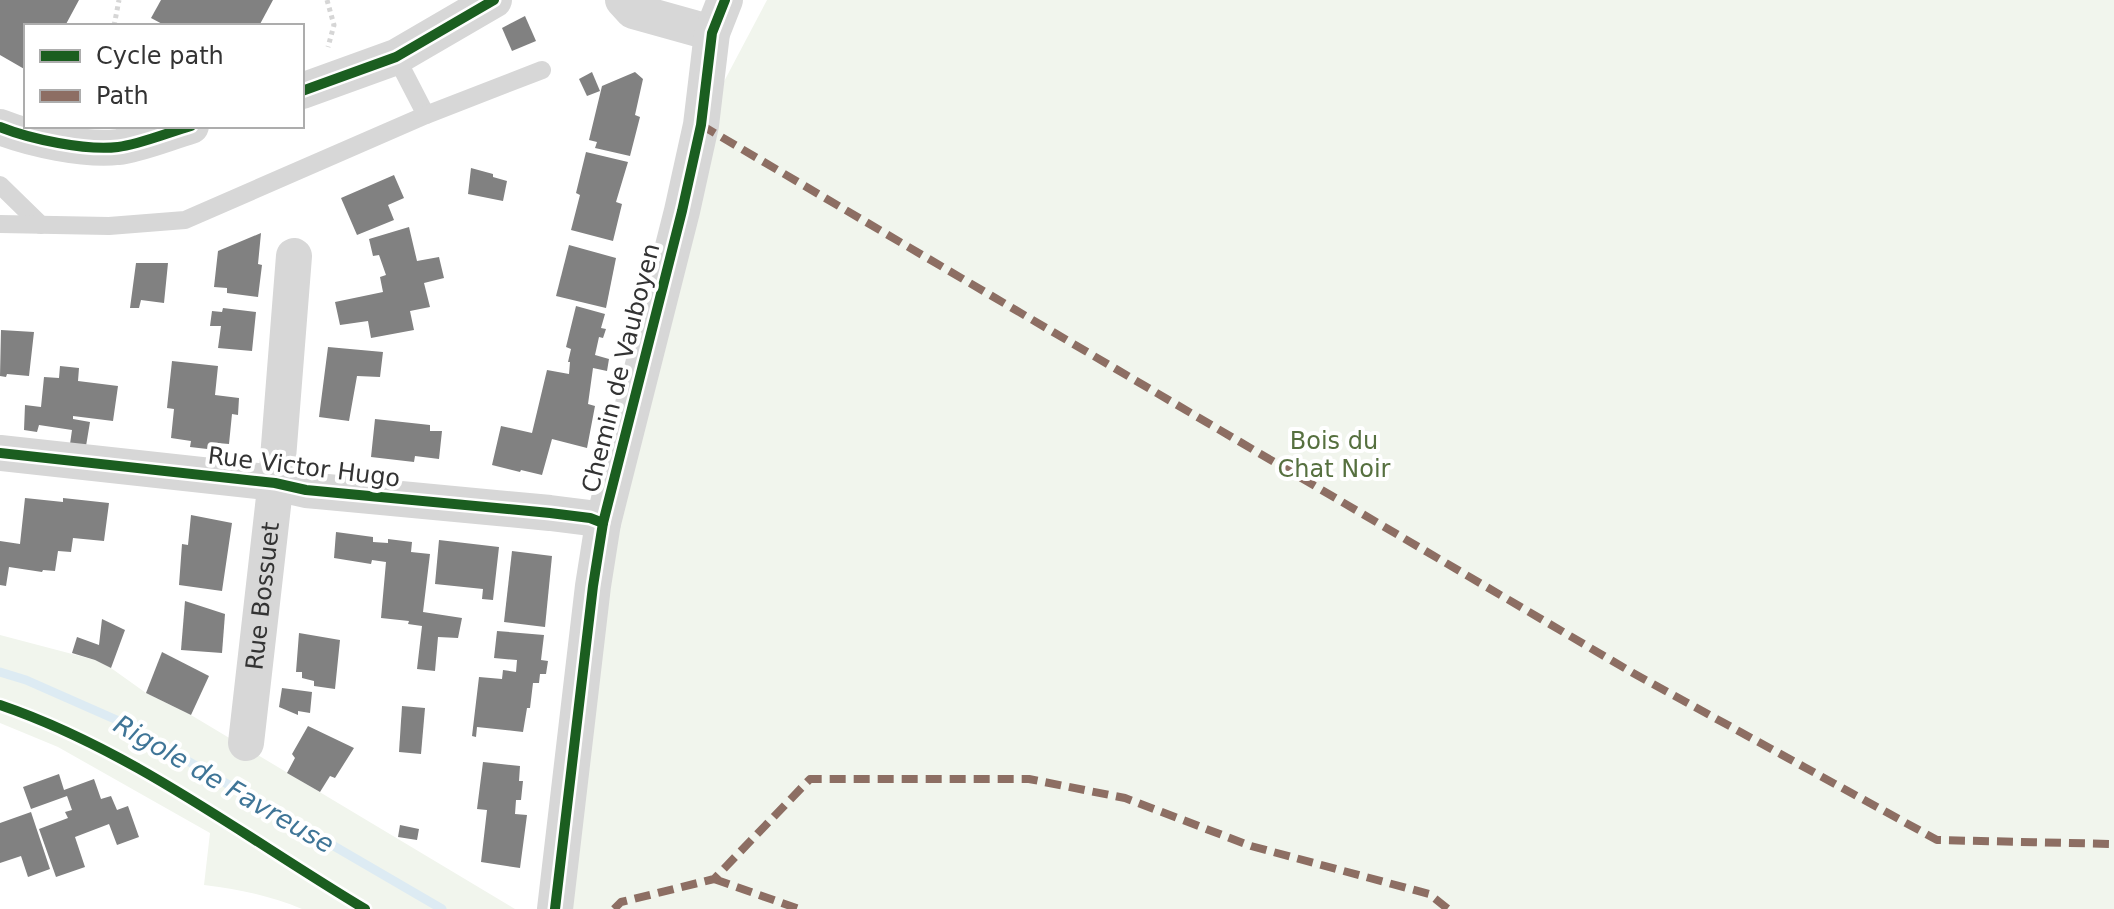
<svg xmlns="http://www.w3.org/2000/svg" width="2114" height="909" viewBox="0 0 2114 909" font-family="'DejaVu Sans',sans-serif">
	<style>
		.green { fill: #f1f5ed }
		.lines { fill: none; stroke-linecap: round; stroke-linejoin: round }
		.stream { stroke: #ddebf3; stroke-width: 9 }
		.building { fill: #818181 }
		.path { stroke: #d6d6d6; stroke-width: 5; stroke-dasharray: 4 4; stroke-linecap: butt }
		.lane { stroke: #d7d7d7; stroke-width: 18 }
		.street { stroke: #d7d7d7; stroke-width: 36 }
		.quiet { stroke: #8d6e63; stroke-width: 8; stroke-dasharray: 16 8; stroke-linecap: butt }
		.cycleway-casing { stroke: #fff; stroke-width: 15 }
		.cycleway { stroke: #1b5e20; stroke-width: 10 }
		.labels { text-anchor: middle; stroke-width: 8; stroke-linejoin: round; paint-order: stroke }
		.street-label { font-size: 24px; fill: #333; stroke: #fff }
		.park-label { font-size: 24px; fill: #56703f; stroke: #fff }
		.water-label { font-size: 26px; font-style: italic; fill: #3f7597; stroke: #fff }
	</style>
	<rect width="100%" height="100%" fill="#fff"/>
	<g class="green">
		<polygon points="767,0 2114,0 2114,909 555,909 593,586 701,125"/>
		<path d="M0,635L95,660L111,668L146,693L191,715L515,909H302C271,896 238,889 204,885L210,833L58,747L0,723Z"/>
	</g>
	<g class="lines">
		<polyline class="stream" points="0,672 26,680 119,721 442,909"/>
	</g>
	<g class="building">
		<polygon points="0,0 79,0 65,26 26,26 26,70 0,55"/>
		<polygon points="161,0 273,0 259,26 166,26 151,18"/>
		<polygon points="525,16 536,41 512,51 502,28"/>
		<polygon points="592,72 600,91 587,96 579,79"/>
		<polygon points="635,72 643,79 635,115 640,117 630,156 595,148 597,142 589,140 602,86"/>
		<polygon points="586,152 628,162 616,202 622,204 613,241 571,230 580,195 576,193"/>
		<polygon points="471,168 493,174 493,177 507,181 503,201 468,194"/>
		<polygon points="394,175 404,198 388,205 394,220 357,235 341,198"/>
		<polygon points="409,227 417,261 439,257 444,278 424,283 430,307 410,311 414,330 371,338 368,321 340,325 335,302 383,292 380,277 386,275 379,255 373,256 369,239"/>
		<polygon points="261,233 258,264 262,265 258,297 227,293 227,288 214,287 218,251"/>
		<polygon points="569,245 616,258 606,308 556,296"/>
		<polygon points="136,263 168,263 164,303 141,300 139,308 130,308"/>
		<polygon points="576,306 605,314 601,328 606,329 603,338 599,337 595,355 609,359 607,371 593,368 588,404 595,406 587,448 552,439 542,475 521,470 520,472 492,465 501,426 532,433 547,370 569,374 570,362 568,362 571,349 566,347"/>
		<polygon points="223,308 256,312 252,351 218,348 221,326 210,326 212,311 222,312"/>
		<polygon points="1,330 34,332 29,376 7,374 6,377 0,376"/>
		<polygon points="328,347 383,352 380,377 357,376 349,421 319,417"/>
		<polygon points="172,361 218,366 215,395 239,398 238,415 232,414 229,444 217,443 216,450 190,447 191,441 171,438 174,409 167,408"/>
		<polygon points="60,366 79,368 78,381 118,386 113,421 73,416 73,419 90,422 86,446 70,444 72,430 39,425 37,432 24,430 25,405 41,407 44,377 59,378"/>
		<polygon points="375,419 430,425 430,431 442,431 439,459 415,456 414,462 371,457"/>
		<polygon points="25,498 63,502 63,498 109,503 104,541 73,538 71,552 58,551 55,571 43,570 42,572 9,567 6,586 0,585 0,541 20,544"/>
		<polygon points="191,515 232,523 222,591 179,585 182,544 188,545"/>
		<polygon points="336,532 373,537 373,542 388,543 388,539 412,542 411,552 430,554 423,612 462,618 458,638 438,637 435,671 417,669 422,626 408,624 409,621 381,618 386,562 372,560 371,564 334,558"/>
		<polygon points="439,540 499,547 493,600 482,599 483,589 435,584"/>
		<polygon points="512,551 552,556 545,627 504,622"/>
		<polygon points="185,601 225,614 222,653 181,650"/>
		<polygon points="102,619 125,630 111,668 95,660 72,653 77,637 99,645"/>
		<polygon points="497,631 544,635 541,660 548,661 546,674 540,674 539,683 533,683 530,708 527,708 523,732 477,727 476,737 472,736 479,677 502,679 503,670 516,672 517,660 494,658"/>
		<polygon points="299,633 340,640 335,689 314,686 314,681 302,678 302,672 296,672"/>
		<polygon points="162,652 209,676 191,715 146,693"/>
		<polygon points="282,688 312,692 310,713 298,711 298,715 279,707"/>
		<polygon points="402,706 425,708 421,754 399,752"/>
		<polygon points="308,726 354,748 335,778 330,776 320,792 287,773 295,758 292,754"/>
		<polygon points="483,762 520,766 519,781 523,781 521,800 516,800 515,814 527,815 520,868 481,862 487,810 477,809"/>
		<polygon points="59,774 64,790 94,779 101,799 111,796 117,810 128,806 139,837 117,845 109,824 75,837 85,867 56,877 39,829 68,818 65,812 72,810 67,796 31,809 23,787"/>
		<polygon points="31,812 50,869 28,877 21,856 0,863 0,823"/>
		<polygon points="400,825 419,829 417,840 398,837"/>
	</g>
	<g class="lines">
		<g class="path">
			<polyline points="327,0 334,25 328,47"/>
			<polyline points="114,26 119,0"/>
		</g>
		<g class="lane">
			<polyline points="396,57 426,115"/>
			<polyline points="0,185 41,225"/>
			<polyline points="0,224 109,226 185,220 426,115 542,70"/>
		</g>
		<g class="street">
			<polyline points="623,0 633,11 712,33"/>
			<polyline points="302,91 396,57 494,0"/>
			<path d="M0,127C30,139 86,151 118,147C138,145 170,132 191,126"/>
			<polyline points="0,453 275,483 306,490 550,513 590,518 603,523"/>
			<path id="s1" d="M246,743L277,471L294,256"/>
			<polyline points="555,909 593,586 603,523 682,211 701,125 712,33 725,0"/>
		</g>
		<g class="quiet">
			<polyline points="701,125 1633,673 1937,840 2114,844"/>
			<polyline points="714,879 799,909"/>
			<polyline points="614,909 621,902 714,879 810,779 1029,779 1125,798 1251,846 1429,894 1448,909"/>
		</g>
		<g class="cycleway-casing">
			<g id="cycleway">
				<polyline points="302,91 396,57 494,0"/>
				<path d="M0,127C30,139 86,151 118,147C138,145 170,132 191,126"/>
				<polyline points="0,453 275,483 306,490 550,513 590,518 603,523"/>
				<path d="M0,705C132,750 246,838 365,909"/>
				<polyline points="555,909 593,586 603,523 682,211 701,125 712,33 725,0"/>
			</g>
		</g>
		<use href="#cycleway" class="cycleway"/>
	</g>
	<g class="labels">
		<g class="street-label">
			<text transform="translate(621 368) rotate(-76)" y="8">Chemin de Vauboyen</text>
			<text transform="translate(304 467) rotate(7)" y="8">Rue Victor Hugo</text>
			<text dy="8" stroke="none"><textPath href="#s1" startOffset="148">Rue Bossuet</textPath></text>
		</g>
		<g class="park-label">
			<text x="1334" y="449">Bois du<tspan x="1334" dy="28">Chat Noir</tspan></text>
		</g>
		<g class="water-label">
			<text transform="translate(224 784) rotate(30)" y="9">Rigole de Favreuse</text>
		</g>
	</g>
	<rect x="24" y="24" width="280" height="104" fill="#ffffff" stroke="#adadad" stroke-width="2"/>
	<rect x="40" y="50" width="40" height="12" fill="#1b5e20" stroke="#adadad" stroke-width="2"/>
	<text x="96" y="64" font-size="24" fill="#333333">Cycle path</text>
	<rect x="40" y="90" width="40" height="12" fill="#8d6e63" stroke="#adadad" stroke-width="2"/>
	<text x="96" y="104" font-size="24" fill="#333333">Path</text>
</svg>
